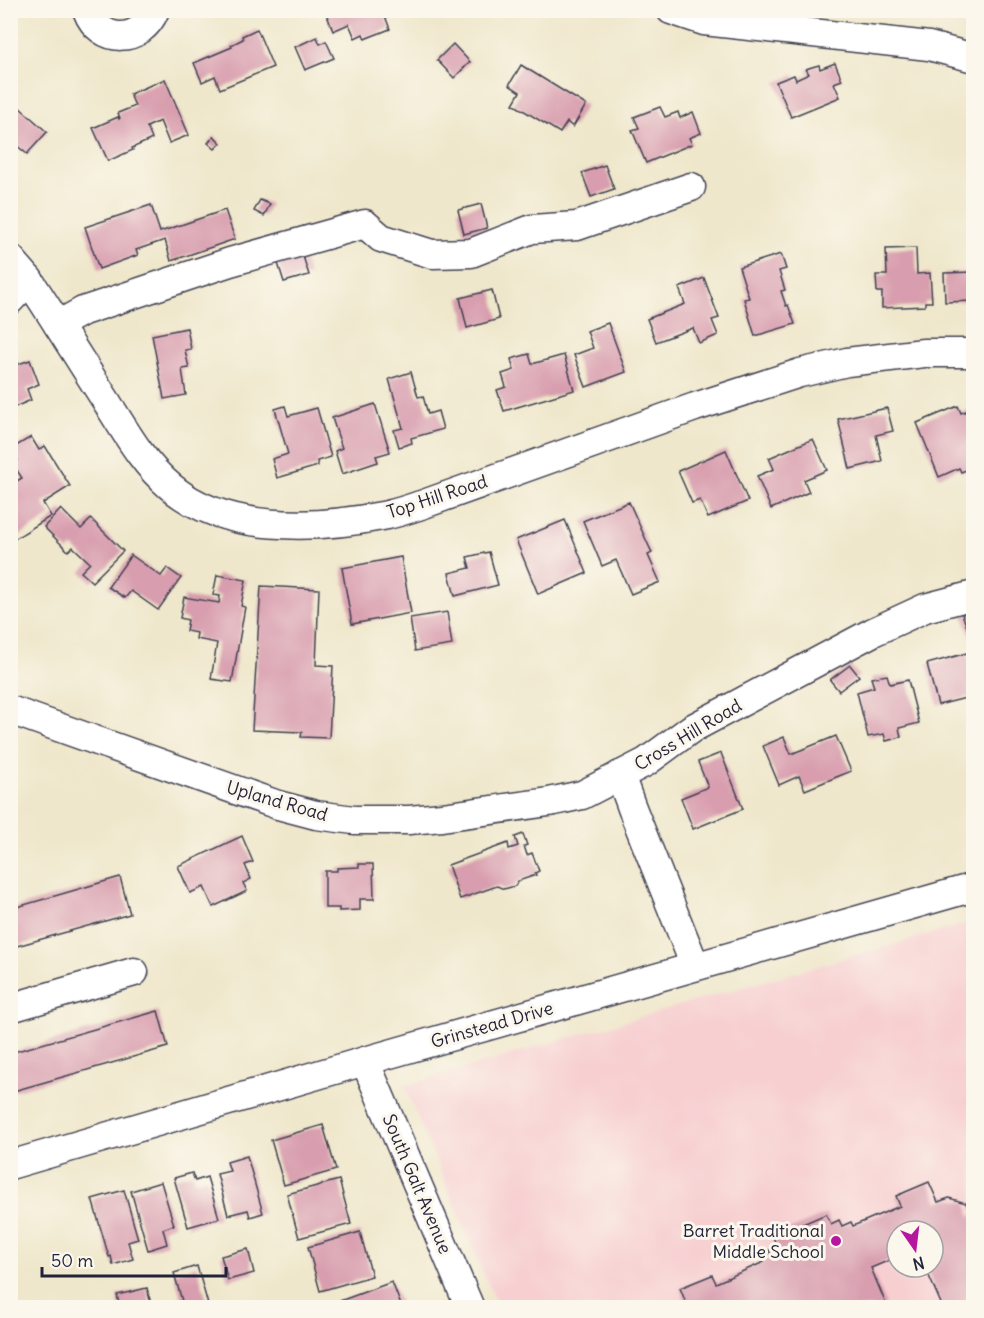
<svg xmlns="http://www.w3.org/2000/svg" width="984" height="1318" viewBox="0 0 984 1318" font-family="Delius,sans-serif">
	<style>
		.built { fill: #f7cfd1; fill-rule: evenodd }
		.building { fill: #d89dae }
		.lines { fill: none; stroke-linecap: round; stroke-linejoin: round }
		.minor-casing { stroke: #414051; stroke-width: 31 }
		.minor { stroke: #fff; stroke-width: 28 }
		.poi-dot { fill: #b5179e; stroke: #fbf7ec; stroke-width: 2 }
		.labels { text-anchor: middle; stroke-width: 6; stroke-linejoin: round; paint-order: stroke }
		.street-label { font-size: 18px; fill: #22223b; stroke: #fbf7ec }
		.poi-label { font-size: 18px; fill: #22223b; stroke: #fbf7ec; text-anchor: end }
	</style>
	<rect width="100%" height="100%" fill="#fbf7ec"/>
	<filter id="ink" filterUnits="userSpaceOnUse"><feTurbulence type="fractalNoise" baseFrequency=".0167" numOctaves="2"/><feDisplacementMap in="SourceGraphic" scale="12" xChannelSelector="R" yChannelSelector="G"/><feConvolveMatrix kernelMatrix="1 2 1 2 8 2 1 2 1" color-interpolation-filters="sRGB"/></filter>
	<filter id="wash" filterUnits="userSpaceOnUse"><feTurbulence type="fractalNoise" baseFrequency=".008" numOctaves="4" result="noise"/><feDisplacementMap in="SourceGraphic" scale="24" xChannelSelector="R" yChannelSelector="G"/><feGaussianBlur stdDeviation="1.35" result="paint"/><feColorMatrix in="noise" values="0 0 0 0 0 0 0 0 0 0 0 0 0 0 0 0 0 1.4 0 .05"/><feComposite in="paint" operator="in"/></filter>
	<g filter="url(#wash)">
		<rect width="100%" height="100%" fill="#efe7cb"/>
		<path class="built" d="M973,922V1307H498L404,1086L722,993ZM897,1231H933V1267H897Z"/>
		<g id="blocks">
			<g class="building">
				<polygon points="325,10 373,10 374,14 383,11 390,29 367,38 365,39 363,34 355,38 349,24 333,31"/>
				<polygon points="257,29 273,67 220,89 215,76 202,82 194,63 232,47 231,45 243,39 242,36"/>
				<polygon points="317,37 320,44 326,41 334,58 305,70 295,47"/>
				<polygon points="453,44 470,62 454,78 437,60"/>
				<polygon points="835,63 842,80 834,83 840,97 791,117 776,82 794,75 796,80 809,74 806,69 812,67 819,65 820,69"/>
				<polygon points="521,65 586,105 573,127 567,122 560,133 513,104 520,92 509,85"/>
				<polygon points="165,79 189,135 169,143 160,121 147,127 152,139 132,148 133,150 108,161 93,128 118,117 119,119 120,118 118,113 135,106 130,94"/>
				<polygon points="10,99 47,132 27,154 10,140"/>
				<polygon points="660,107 665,117 678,112 680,118 693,112 701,133 689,138 692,144 646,163 632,130 639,128 634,117"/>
				<polygon points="214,136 221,143 215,149 208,143"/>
				<polygon points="605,165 614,189 591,197 582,173"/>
				<polygon points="260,200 270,204 264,216 254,211"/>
				<polygon points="481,204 487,228 464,234 458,210"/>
				<polygon points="151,205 160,232 225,210 235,239 171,261 165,240 136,250 138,255 99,269 85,227"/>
				<polygon points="916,248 917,274 930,273 932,302 925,302 925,306 882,308 882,292 877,292 876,275 887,275 886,249"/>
				<polygon points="301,250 309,275 284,282 276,257"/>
				<polygon points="781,254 786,269 779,271 785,290 781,291 786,306 788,305 795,324 755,336 744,299 749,298 739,267"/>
				<polygon points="974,272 974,301 945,302 944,273"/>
				<polygon points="704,278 719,318 712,320 718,335 699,343 693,328 656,342 647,319 685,304 679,288"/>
				<polygon points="492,290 499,319 467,328 460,298"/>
				<polygon points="608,323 626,372 586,387 574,355 593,348 587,331"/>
				<polygon points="187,328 191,349 185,350 189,368 182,369 186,395 164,399 152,335"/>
				<polygon points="529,354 532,364 564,355 574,390 504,411 497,390 506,387 502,374 514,370 511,359"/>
				<polygon points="30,360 39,384 27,389 31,400 10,409 10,367"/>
				<polygon points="411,372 418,397 423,396 428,414 438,411 443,429 411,438 412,443 399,447 394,430 403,428 389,379"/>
				<polygon points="375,404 390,452 376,456 378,462 342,474 335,451 342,448 332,418"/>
				<polygon points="285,406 288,416 317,408 331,457 317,461 318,466 277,478 272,459 288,454 275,409"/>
				<polygon points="958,406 961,413 974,408 974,467 961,472 959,468 939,477 917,423"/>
				<polygon points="887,408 893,431 876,435 882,461 850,469 838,419"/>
				<polygon points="31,437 39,450 45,446 70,486 43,503 51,516 10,542 10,485 22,478 12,463 18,460 11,449"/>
				<polygon points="813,439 827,470 804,480 809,492 771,509 757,476 774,469 769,458"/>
				<polygon points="726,450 748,501 708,518 700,500 692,503 678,471"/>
				<polygon points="629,502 652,553 648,555 660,582 631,594 616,560 602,566 583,521"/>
				<polygon points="61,509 81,529 91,519 123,551 92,582 81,572 90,563 73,547 68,551 44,527"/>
				<polygon points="565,520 587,573 538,594 516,540"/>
				<polygon points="489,552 498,585 455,596 449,573 470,568 467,557"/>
				<polygon points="131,555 161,576 167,568 181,578 158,610 131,591 125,598 108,587"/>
				<polygon points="401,557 411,613 352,624 342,568"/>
				<polygon points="217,575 246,580 241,606 245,607 232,682 211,679 217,643 196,639 197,633 186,631 188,620 180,618 184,597 219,603 220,596 213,595"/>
				<polygon points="261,586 319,589 316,665 333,666 329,738 301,737 302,732 252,730"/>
				<polygon points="974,610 974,637 971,638 962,614"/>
				<polygon points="447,612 452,645 415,651 410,618"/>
				<polygon points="967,653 971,665 974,665 974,696 938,705 927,664"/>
				<polygon points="850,665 859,676 839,691 830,680"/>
				<polygon points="887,675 890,684 908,680 919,723 899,728 901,737 886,741 884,734 868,737 857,692 874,687 871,678"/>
				<polygon points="836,736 851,771 805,790 799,776 779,785 763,746 784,737 791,754"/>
				<polygon points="721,753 743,809 693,829 681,798 708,787 698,762"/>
				<polygon points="523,834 527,845 524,846 527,855 532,853 539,871 535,873 536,875 518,881 515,886 504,889 497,886 460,899 448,865 508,843 509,849 518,846 515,837"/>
				<polygon points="242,836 253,862 245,865 251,879 243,883 247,891 213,907 204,887 190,893 178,866"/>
				<polygon points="359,864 373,864 374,899 360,899 360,910 339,911 339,908 325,908 325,871 337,871 337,868 359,867"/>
				<polygon points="120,877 130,914 10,948 10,909"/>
				<polygon points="158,1011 168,1047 10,1092 10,1053"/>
				<polygon points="323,1125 336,1170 284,1185 271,1140"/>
				<polygon points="247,1156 263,1213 250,1217 248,1210 228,1215 217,1174 230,1171 227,1162"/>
				<polygon points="192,1173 195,1181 207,1177 219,1218 188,1227 174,1178"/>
				<polygon points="339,1180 351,1224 299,1238 287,1194"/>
				<polygon points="161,1182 174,1225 163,1229 167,1244 148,1250 131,1191"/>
				<polygon points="929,1182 938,1202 949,1198 966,1203 971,1216 974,1215 974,1308 943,1308 925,1267 933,1267 933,1231 897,1231 897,1257 871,1268 886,1304 876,1308 688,1308 680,1288 712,1275 716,1283 764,1262 763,1259 771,1255 769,1250 777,1247 773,1237 826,1214 831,1224 839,1220 842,1226 851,1222 853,1226 900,1206 896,1196"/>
				<polygon points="124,1190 138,1239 128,1242 133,1259 113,1265 111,1256 109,1257 92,1199"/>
				<polygon points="360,1232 372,1276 320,1291 308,1247"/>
				<polygon points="248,1249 254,1273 228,1280 221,1256"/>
				<polygon points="197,1266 209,1308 184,1308 174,1273"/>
				<polygon points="392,1282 402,1308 339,1308 337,1302"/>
				<polygon points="147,1288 152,1308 120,1308 117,1295"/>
			</g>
		</g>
	</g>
	<g filter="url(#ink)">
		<use href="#blocks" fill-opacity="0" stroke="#414051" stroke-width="1.5"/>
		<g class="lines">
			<g class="minor-casing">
				<g id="minor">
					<path d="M87,10C100,45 141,44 155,10"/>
					<polyline points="671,10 704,21 929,46 974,58"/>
					<path d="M10,258L29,280C54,318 78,357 103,396C123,427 141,462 171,487C225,533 315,529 382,516C395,514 408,509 421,505L695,407L800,373L847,362L924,353H974"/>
					<polyline points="10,300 29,280"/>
					<polyline points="58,325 83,311 230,262 365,224 381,238 432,254 471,253 532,229 577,226 691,187"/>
					<polyline points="10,710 278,805 316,815 354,820 409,820 442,817 549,802 582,795 646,762 691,729 873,632 925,608 974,595"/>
					<polyline points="620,775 632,808 695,966"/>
					<polyline points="10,1008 134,972"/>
					<polyline points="365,1061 470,1308"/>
					<polyline points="10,1165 365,1061 974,887"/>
				</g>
			</g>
			<use href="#minor" class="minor"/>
		</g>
	</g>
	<circle class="poi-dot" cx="836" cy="1241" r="6"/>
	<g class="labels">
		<g class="street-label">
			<text transform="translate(437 497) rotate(-18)" y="6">Top Hill Road</text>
			<text transform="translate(688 735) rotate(-31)" y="6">Cross Hill Road</text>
			<text transform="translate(277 801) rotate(16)" y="6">Upland Road</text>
			<text transform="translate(492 1025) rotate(-16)" y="6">Grinstead Drive</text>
			<text transform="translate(417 1184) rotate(67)" y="6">South Galt Avenue</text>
		</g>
		<g class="poi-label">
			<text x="824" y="1237">Barret Traditional<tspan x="824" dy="21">Middle School</tspan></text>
		</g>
	</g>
	<rect width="984" height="1318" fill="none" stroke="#fbf7ec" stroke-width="36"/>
	<g transform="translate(915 1249) rotate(166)"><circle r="28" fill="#fbf7ec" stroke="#a4a2a5" stroke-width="1.5"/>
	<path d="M0-4.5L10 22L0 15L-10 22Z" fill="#b5179e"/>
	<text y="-9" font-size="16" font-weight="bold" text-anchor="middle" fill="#22223b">N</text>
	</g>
	<path d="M42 1267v9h184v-9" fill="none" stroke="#22223b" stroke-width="3"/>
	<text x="51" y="1267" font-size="18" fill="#22223b" stroke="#fbf7ec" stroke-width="4.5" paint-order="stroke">50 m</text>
</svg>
